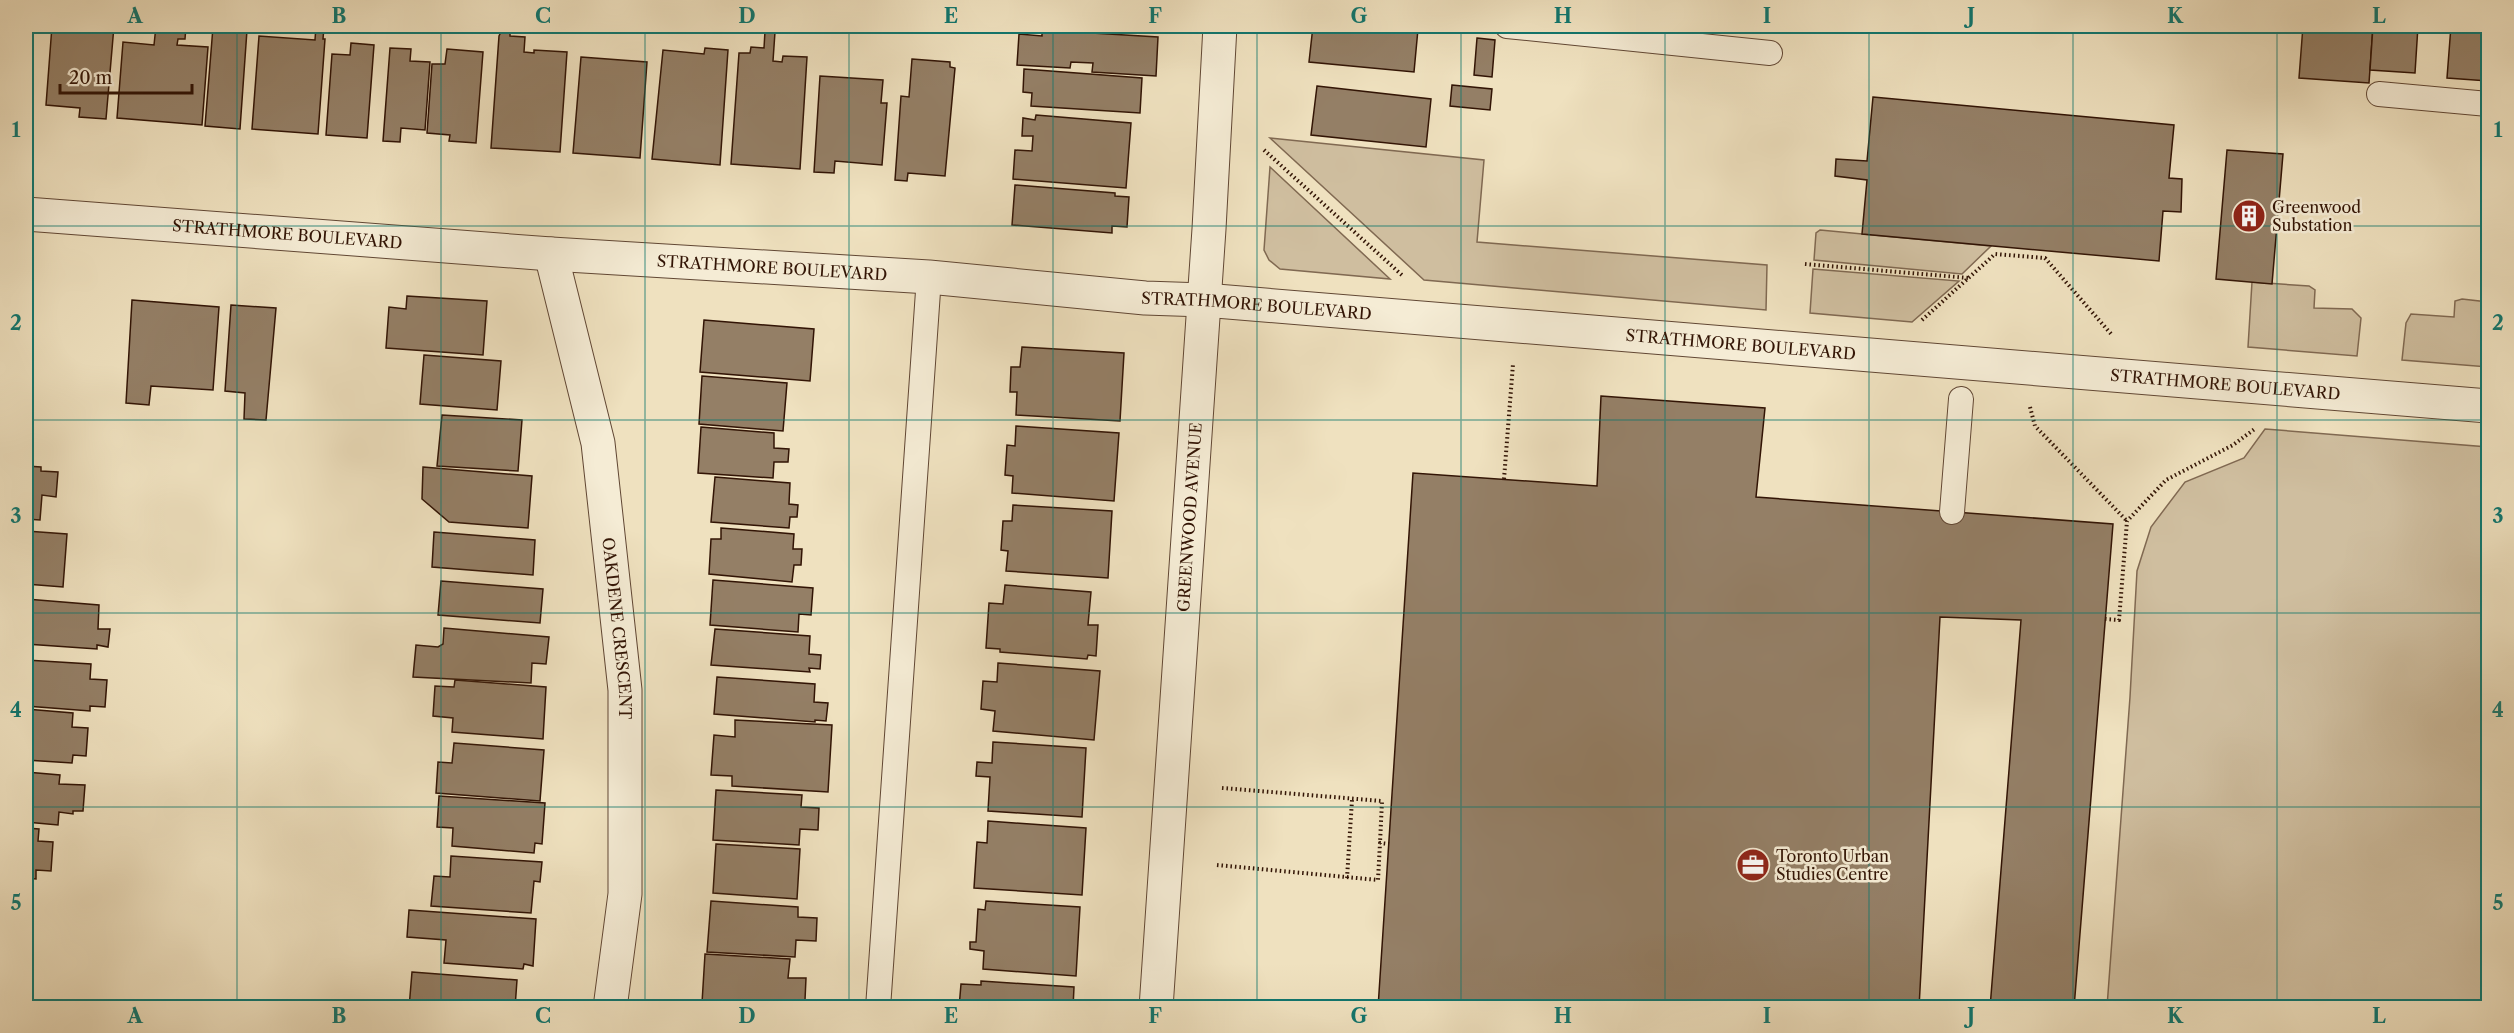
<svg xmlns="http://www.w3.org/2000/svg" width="2514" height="1033" viewBox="0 0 2514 1033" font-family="'Libre Caslon Text',serif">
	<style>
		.green { fill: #cfbe9f; stroke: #806952; stroke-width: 1.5 }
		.building { fill: #947f66; stroke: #321405; stroke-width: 1.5 }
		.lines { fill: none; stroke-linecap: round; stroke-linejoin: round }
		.service-casing { stroke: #614734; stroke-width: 26 }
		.minor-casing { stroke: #614734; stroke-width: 35 }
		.tertiary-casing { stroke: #614734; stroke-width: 35 }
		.path { stroke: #321405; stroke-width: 4; stroke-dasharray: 1.5 3; stroke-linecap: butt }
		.service { stroke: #f5ecd5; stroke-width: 24 }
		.minor { stroke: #f5ecd5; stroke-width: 33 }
		.tertiary { stroke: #f5ecd5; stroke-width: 33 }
		.grid { fill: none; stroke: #0f766e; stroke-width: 1.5; stroke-opacity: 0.55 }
		.labels { text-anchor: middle; stroke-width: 5; stroke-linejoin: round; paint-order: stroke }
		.poi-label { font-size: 16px; fill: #321405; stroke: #f5ecd5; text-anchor: start }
		.street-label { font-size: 16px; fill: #321405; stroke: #f5ecd5 }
		.neatline { fill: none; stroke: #0f766e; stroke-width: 2 }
		.grid-label { font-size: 20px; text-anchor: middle; font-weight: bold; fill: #0f766e }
	</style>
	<rect width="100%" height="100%" fill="#efe1bf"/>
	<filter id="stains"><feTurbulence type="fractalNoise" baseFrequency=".00333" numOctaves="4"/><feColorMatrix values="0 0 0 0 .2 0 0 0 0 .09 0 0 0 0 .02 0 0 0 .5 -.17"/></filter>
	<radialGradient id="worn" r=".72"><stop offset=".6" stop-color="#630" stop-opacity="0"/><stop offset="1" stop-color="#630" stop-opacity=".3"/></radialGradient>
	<g class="green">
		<polygon points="1270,138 1484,160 1477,242 1767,265 1766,310 1424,280"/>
		<polygon points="1270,167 1390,279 1280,269 1269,260 1264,250"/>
		<polygon points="1820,230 1991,246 1962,274 1814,260 1816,233"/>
		<polygon points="1813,269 1959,281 1912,322 1810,313"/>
		<polygon points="2252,282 2309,286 2315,290 2314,308 2352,309 2361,318 2357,356 2248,347"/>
		<polygon points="2462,299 2488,302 2488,367 2402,360 2406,323 2411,314 2454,317 2455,301"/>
		<polygon points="2265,429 2488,447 2488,1007 2107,1007 2130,697 2137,571 2151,527 2185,482 2244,458"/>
	</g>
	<g class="building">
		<polygon points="52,26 114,26 106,119 79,117 80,108 46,105"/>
		<polygon points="156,26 186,26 185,39 178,39 177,45 208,47 202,125 117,118 123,42 154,45"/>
		<polygon points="233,26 244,26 244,30 247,30 240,129 205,126 213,27 232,29"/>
		<polygon points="316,26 324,27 323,39 325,39 318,134 252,129 259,36 315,40"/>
		<polygon points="1037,26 1130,26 1130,33 1036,28"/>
		<polygon points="1313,26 1383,26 1418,29 1414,72 1309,62"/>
		<polygon points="2303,26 2373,26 2369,83 2299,78"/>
		<polygon points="2373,26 2418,26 2415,73 2370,70"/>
		<polygon points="2451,26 2488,26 2488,81 2447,78"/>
		<polygon points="502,30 510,31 510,36 525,37 524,52 534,53 534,50 567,52 560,152 491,148 499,36"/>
		<polygon points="1042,30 1158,37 1156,76 1092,72 1093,63 1071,62 1070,68 1017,65 1019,34 1042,36"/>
		<polygon points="765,31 775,32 773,61 782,62 783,56 807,57 800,169 731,164 739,53 750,53 751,47 764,48"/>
		<polygon points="1477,38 1495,40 1492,77 1474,75"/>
		<polygon points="351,43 374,45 367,138 326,135 332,54 350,55"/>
		<polygon points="390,48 411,49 410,61 430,62 425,130 401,128 400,142 383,141"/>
		<polygon points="705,48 728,50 720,165 652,159 663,50 704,54"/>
		<polygon points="447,49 483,52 476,143 449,141 450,135 427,133 432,64 445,64"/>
		<polygon points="581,57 647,62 640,158 573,153"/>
		<polygon points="912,59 950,62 950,67 955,68 945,176 908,173 907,181 895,180 901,96 909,97"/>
		<polygon points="1024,69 1142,78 1140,113 1031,106 1032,93 1023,92"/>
		<polygon points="820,76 883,80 881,103 887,103 882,165 835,161 834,173 814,172"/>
		<polygon points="1452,85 1492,89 1490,110 1450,106"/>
		<polygon points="1317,86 1431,99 1426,147 1311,135"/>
		<polygon points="1873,97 2174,125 2169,178 2182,179 2181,212 2163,211 2159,261 1862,234 1867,180 1835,176 1836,159 1867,161"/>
		<polygon points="1036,115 1131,123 1126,188 1013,179 1015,150 1032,151 1033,136 1022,136 1023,118 1035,120"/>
		<polygon points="2227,150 2283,154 2272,284 2216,279"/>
		<polygon points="1015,185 1115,193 1115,196 1129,197 1127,227 1112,226 1112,233 1012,225"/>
		<polygon points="407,296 487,301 483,355 386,348 389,307 406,309"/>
		<polygon points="132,300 219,307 213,390 151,386 149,405 126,403"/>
		<polygon points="231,305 276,308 266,420 244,419 245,393 225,391"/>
		<polygon points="704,320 814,329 810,381 700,372"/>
		<polygon points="1022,347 1124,353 1120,421 1016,415 1017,392 1010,392 1011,367 1020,367"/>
		<polygon points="424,355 501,361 497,410 420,404"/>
		<polygon points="702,376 787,383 783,431 699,424"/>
		<polygon points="1601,396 1765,408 1756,497 2113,524 2074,1008 1990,1008 2021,620 1940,617 1919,1008 1378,1008 1413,473 1597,486"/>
		<polygon points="442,415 522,420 518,471 437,466"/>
		<polygon points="1016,426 1119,433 1114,501 1012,493 1013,476 1005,475 1007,445 1015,446"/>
		<polygon points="701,427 774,433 774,448 789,449 788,462 774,462 773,478 698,473"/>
		<polygon points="26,466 41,467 41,471 58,472 56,497 42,495 40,520 26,519"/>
		<polygon points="423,467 532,476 528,528 449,522 422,499"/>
		<polygon points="715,477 790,483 789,504 798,505 797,517 790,517 789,528 711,522"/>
		<polygon points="1013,505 1112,511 1108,578 1006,571 1008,551 1001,550 1003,521 1012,521"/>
		<polygon points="721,528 794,534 793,549 802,549 801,565 794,565 792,582 709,574 711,539 721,539"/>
		<polygon points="26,531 67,534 63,587 26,584"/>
		<polygon points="434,532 535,540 533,575 432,567"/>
		<polygon points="713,580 813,588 811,615 799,614 798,632 710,625"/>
		<polygon points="441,581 543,589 540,623 438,615"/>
		<polygon points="1005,585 1091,592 1088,625 1098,625 1096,656 1088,655 1087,659 1000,652 1000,649 986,648 989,603 1003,604"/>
		<polygon points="26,599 99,605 98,629 110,629 108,647 97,645 97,649 26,644"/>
		<polygon points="444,628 549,637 546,664 532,663 531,683 413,677 416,645 438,647 443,644"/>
		<polygon points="715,629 810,636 809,654 821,655 820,669 809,668 810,672 711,665"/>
		<polygon points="26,660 91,664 90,679 107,680 105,707 90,706 90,711 26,706"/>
		<polygon points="998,663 1100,671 1094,740 993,731 995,711 981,709 983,681 997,682"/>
		<polygon points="717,677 815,684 814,702 828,703 826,721 815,720 815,722 714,714"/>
		<polygon points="455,680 546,687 543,739 452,732 453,718 433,716 435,686 454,687"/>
		<polygon points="26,709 73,713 72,727 88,728 86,756 73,755 72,763 26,760"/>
		<polygon points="735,720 832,725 828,792 732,786 732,776 711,775 714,735 735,737"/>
		<polygon points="993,742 1086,748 1082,817 988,811 990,777 976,776 977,762 992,763"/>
		<polygon points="454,743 544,750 540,801 436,793 438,762 452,763"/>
		<polygon points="26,772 60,775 59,784 85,785 83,811 73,811 73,814 59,812 58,825 26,822"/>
		<polygon points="716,790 802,795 801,807 819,808 818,830 800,829 799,845 713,840"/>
		<polygon points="439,796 545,803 542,844 535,843 534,853 452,846 453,828 437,827"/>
		<polygon points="988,821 1086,828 1082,895 974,888 977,842 987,843"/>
		<polygon points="26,828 39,829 38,841 53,842 51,871 36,870 36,879 26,878"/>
		<polygon points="716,844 800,849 797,899 713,893"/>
		<polygon points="451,856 542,862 540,882 534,881 531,913 431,906 434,876 450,877"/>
		<polygon points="711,901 798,907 798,917 817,918 816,941 796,940 795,957 707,952"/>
		<polygon points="986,901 1080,907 1076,976 983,969 984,951 970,949 970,942 976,942 978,909 985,910"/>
		<polygon points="409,910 536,919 533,966 524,964 523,969 444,963 446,940 407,937"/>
		<polygon points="705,954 790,959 788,978 806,978 805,1000 787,1000 787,1008 702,1003"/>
		<polygon points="412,972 517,980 515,1008 409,1008"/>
		<polygon points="981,981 1074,987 1073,1008 959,1008 961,984 981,985"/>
	</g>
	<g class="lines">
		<g class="service-casing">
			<g id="service">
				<polyline points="1507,26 1770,53"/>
				<polyline points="2379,94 2488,104"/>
				<polyline points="1952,512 1961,399"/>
				<polyline points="878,1008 929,277"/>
			</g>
		</g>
		<g class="minor-casing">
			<g id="minor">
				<path id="s1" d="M26,214L551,254L929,277L1145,298L1204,300L2488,406"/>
				<path id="s2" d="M551,254L598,443L625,690V894L610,1008"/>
			</g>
		</g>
		<g class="tertiary-casing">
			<g id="tertiary">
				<path id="s3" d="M1156,1008L1209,229L1220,26"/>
			</g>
		</g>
		<g class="path">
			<polyline points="1264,150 1403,276"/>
			<polyline points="1805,264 1969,278"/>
			<polyline points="1922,320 1995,254 2045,258 2112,335"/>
			<polyline points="2030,407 2035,426 2127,521"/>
			<polyline points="1504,479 1513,364"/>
			<polyline points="2105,619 2119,620 2127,521 2166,480 2233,445 2256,428"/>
			<polyline points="1222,788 1382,801 1380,843"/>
			<polyline points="1217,865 1378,880 1380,843 1389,844"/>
			<polyline points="1347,878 1352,800"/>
		</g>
		<use href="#service" class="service"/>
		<use href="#minor" class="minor"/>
		<use href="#tertiary" class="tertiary"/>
	</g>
	<path class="grid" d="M237,26V1008M441,26V1008M645,26V1008M849,26V1008M1053,26V1008M1257,26V1008M1461,26V1008M1665,26V1008M1869,26V1008M2073,26V1008M2277,26V1008M26,226H2488M26,420H2488M26,613H2488M26,807H2488"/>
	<defs>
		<g id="building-disc" transform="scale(1.725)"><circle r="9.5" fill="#8f2418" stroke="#f5ecd5"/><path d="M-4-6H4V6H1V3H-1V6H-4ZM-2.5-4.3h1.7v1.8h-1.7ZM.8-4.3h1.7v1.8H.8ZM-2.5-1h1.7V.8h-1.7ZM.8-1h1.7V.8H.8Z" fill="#fff"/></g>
		<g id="office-disc" transform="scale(1.725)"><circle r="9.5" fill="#8f2418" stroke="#f5ecd5"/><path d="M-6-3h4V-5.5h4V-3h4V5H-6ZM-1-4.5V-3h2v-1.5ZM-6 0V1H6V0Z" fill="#fff"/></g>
	</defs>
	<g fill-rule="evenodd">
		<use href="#building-disc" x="2249" y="216"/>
		<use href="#office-disc" x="1753" y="865"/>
	</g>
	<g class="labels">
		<g class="poi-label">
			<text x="2272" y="213">Greenwood<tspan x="2272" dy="18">Substation</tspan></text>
			<text x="1776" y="862">Toronto Urban<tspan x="1776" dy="18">Studies Centre</tspan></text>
		</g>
		<g class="street-label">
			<text dy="6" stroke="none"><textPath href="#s1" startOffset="262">STRATHMORE BOULEVARD</textPath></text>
			<text dy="6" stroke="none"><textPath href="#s1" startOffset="748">STRATHMORE BOULEVARD</textPath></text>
			<text dy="6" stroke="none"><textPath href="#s1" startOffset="1234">STRATHMORE BOULEVARD</textPath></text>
			<text dy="6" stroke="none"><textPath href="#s1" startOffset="1720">STRATHMORE BOULEVARD</textPath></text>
			<text dy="6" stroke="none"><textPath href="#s1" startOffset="2206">STRATHMORE BOULEVARD</textPath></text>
			<text dy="6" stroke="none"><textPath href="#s3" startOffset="492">GREENWOOD AVENUE</textPath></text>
			<text dy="6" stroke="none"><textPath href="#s2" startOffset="381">OAKDENE CRESCENT</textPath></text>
		</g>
	</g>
	<rect width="2514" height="1033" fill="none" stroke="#efe1bf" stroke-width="66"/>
	<path d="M60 84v9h132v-9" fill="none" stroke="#321405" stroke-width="3"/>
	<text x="69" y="84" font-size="18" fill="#321405" stroke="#f5ecd5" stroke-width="4.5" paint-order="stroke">20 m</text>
	<rect x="33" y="33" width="2448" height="967" class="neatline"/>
	<g class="grid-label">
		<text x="135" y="23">A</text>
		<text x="339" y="23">B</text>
		<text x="543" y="23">C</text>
		<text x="747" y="23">D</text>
		<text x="951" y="23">E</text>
		<text x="1155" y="23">F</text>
		<text x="1359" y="23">G</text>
		<text x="1563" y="23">H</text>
		<text x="1767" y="23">I</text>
		<text x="1971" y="23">J</text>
		<text x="2175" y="23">K</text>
		<text x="2379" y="23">L</text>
		<text x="16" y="137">1</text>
		<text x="2498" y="137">1</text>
		<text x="16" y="330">2</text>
		<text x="2498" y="330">2</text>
		<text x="16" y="523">3</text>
		<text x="2498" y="523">3</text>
		<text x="16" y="717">4</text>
		<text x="2498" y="717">4</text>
		<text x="16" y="910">5</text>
		<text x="2498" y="910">5</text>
		<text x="135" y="1023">A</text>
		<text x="339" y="1023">B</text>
		<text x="543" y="1023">C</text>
		<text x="747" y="1023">D</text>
		<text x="951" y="1023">E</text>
		<text x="1155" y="1023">F</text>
		<text x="1359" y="1023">G</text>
		<text x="1563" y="1023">H</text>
		<text x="1767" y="1023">I</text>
		<text x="1971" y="1023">J</text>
		<text x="2175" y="1023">K</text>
		<text x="2379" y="1023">L</text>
	</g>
	<rect width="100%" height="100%" filter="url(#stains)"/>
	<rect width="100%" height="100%" fill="url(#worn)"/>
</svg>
